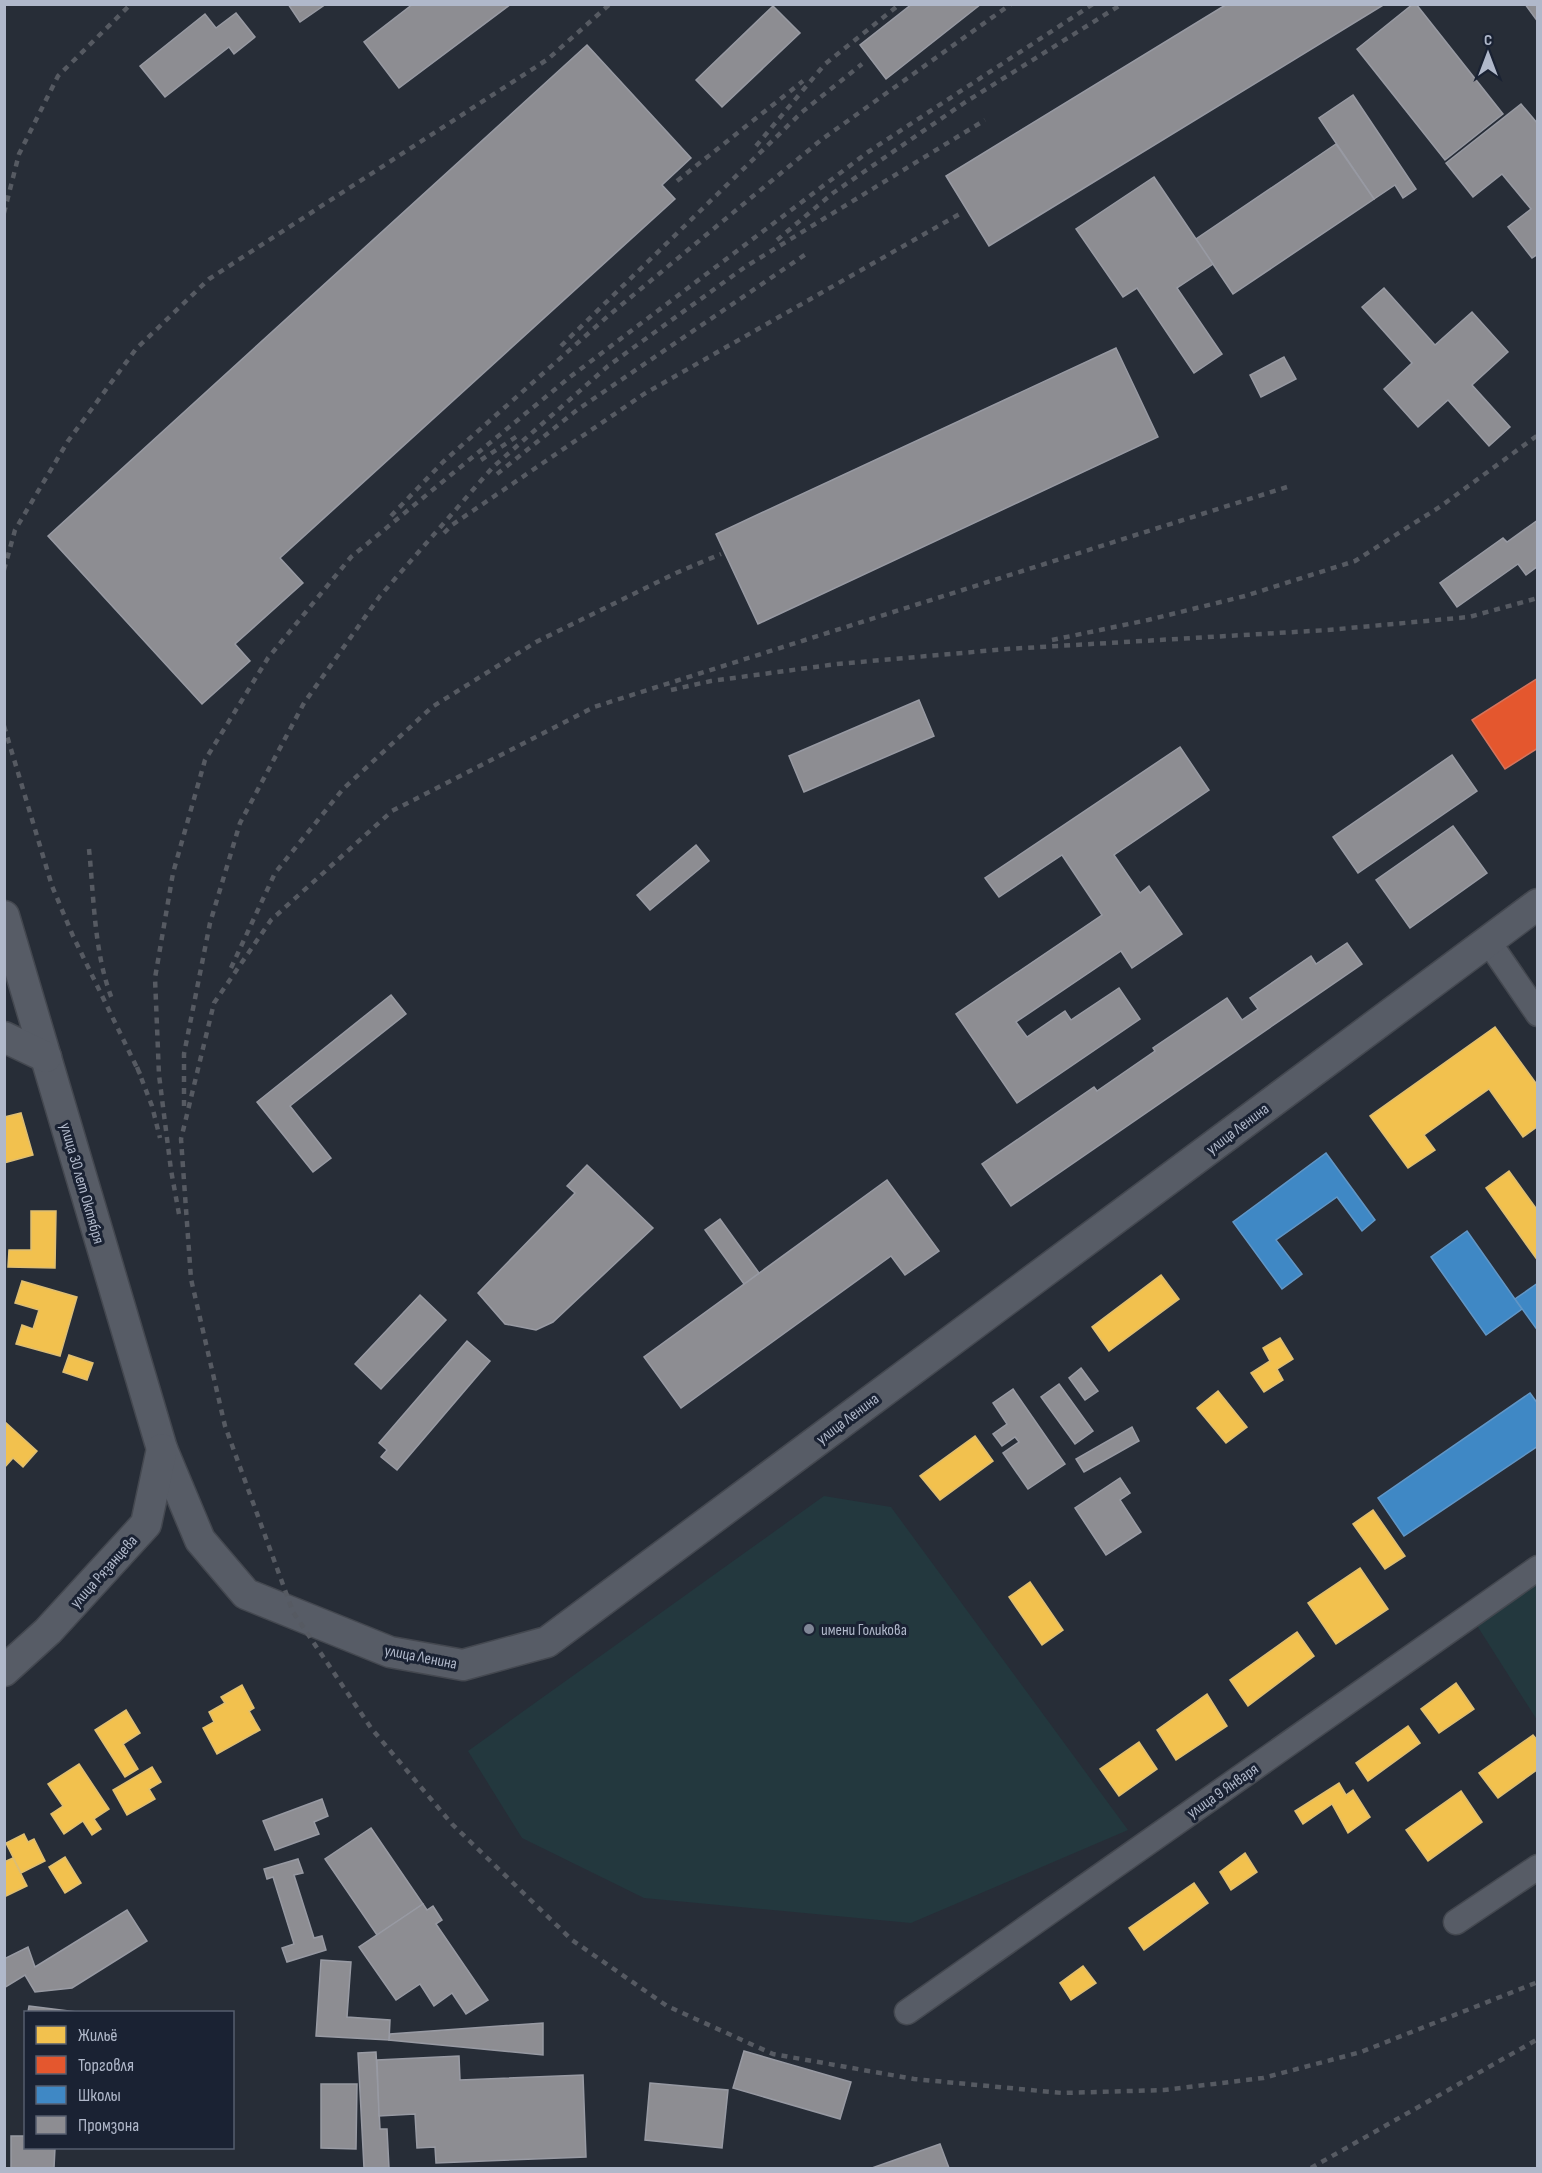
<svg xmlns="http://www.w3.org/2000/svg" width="1542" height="2173" viewBox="0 0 1542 2173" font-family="'Sofia Sans Condensed',sans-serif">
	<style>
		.green { fill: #23383e }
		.homes { fill: #f2c14e; stroke: #debe73; stroke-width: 1.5 }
		.shops { fill: #e4572e; stroke: #d4745d; stroke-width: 1.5 }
		.schools { fill: #3f88c5; stroke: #6196c6; stroke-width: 1.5 }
		.industry { fill: #8d8d92; stroke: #989aa3; stroke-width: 1.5 }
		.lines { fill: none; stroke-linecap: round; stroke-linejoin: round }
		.minor-casing { stroke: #444850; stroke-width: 27 }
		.tertiary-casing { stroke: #444850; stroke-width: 33 }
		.minor { stroke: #575c66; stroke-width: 24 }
		.tertiary { stroke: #575c66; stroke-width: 30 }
		.rail { stroke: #565a62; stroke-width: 4.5; stroke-dasharray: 6 6; stroke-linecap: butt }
		.poi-dot { fill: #808797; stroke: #1a2233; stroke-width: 2 }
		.labels { text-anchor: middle; stroke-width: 6; stroke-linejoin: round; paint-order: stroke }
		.street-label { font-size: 16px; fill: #b0b8ca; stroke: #1a2233 }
		.poi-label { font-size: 16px; fill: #b0b8ca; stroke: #1a2233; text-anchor: start }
	</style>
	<rect width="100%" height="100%" fill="#272d37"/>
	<g class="green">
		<polygon points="824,1496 891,1507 1128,1830 911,1923 644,1898 522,1838 468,1751"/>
		<polygon points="1537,1580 1537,1720 1476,1624"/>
	</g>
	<g class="homes">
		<polygon points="1495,1027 1538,1086 1538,1126 1523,1137 1489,1089 1424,1135 1435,1150 1408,1168 1370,1116"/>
		<polygon points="21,1113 33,1155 4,1163 4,1117"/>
		<polygon points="1509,1171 1538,1211 1538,1261 1486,1188"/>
		<polygon points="31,1211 56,1211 55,1268 8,1267 9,1250 31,1250"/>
		<polygon points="1161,1275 1179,1299 1109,1351 1092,1327"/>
		<polygon points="22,1281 77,1297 60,1356 16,1344 22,1325 33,1329 39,1310 15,1303"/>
		<polygon points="1280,1338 1293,1359 1277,1369 1283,1380 1264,1392 1251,1373 1270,1361 1263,1348"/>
		<polygon points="69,1355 93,1363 87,1380 63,1372"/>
		<polygon points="1218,1391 1247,1427 1226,1443 1197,1408"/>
		<polygon points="4,1421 37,1451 23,1467 13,1458 4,1468"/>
		<polygon points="975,1436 993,1461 940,1500 920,1476"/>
		<polygon points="1373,1510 1405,1556 1385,1569 1353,1524"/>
		<polygon points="1360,1568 1388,1609 1336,1644 1308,1603"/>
		<polygon points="1030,1582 1063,1630 1042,1645 1009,1597"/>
		<polygon points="1297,1632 1314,1656 1248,1706 1230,1680"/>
		<polygon points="1456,1683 1474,1709 1439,1733 1421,1709"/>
		<polygon points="242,1685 254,1708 249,1711 260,1730 217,1754 203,1728 214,1722 209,1712 225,1703 221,1697"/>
		<polygon points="1207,1694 1227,1726 1176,1760 1157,1730"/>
		<polygon points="126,1710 140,1733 123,1744 138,1769 125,1777 95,1730"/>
		<polygon points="1408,1726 1420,1743 1368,1781 1356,1763"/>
		<polygon points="1533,1735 1538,1741 1538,1769 1498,1798 1479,1773"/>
		<polygon points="1139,1742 1157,1769 1119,1796 1100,1769"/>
		<polygon points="79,1764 109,1809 94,1819 101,1829 92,1835 83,1821 64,1834 51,1814 63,1806 48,1784"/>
		<polygon points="152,1767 161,1782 149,1789 155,1799 127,1815 113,1790"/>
		<polygon points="1339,1783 1346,1795 1353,1790 1370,1817 1348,1833 1332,1804 1303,1824 1295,1811"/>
		<polygon points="1461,1791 1482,1822 1428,1861 1406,1830"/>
		<polygon points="24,1834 28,1842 34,1839 45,1861 21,1873 6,1843"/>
		<polygon points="1245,1853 1257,1872 1231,1890 1220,1872"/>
		<polygon points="65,1857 81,1883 65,1893 49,1867"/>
		<polygon points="13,1858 27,1886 4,1897 4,1862"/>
		<polygon points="1194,1883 1208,1903 1144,1950 1129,1928"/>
		<polygon points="1083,1966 1096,1983 1071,2000 1060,1983"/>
	</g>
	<polygon class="shops" points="1538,678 1538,748 1505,769 1472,720"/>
	<g class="schools">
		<polygon points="1326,1153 1375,1220 1362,1231 1337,1197 1276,1240 1302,1274 1282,1289 1233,1222"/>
		<polygon points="1467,1231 1522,1309 1486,1335 1431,1257"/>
		<polygon points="1538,1283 1538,1331 1515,1299"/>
		<polygon points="1530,1393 1538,1404 1538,1446 1404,1536 1378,1498"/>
	</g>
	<g class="industry">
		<polygon points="288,4 326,4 300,22"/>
		<polygon points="413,4 511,4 399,88 364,42"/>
		<polygon points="912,4 981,4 886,79 860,45"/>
		<polygon points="1227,4 1385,4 989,246 946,176"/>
		<polygon points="1413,4 1416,4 1503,114 1445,160 1357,49"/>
		<polygon points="1525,4 1538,4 1538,22"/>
		<polygon points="773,6 800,33 722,107 696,80"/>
		<polygon points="236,13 255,37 234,54 229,47 165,97 140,66 205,14 216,28"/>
		<polygon points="587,45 691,158 662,185 675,199 280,558 303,583 235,644 250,661 202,704 48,536"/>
		<polygon points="1353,95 1416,189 1403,198 1395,185 1374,199 1319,118"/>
		<polygon points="1521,104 1538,124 1538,254 1532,258 1508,227 1531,209 1502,174 1473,197 1446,163"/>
		<polygon points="1336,144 1374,199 1233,294 1196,239"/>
		<polygon points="1154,177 1213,264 1177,288 1222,354 1194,373 1137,288 1123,297 1076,229"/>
		<polygon points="1384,288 1435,345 1472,312 1508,352 1472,385 1510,427 1489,446 1448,400 1418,427 1384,389 1412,363 1362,307"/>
		<polygon points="1116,348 1158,437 758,624 716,534"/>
		<polygon points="1284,357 1296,379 1261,397 1250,375"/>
		<polygon points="1538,520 1538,566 1526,575 1518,564 1457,607 1440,583 1503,538 1507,542"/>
		<polygon points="919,700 934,736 804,792 789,756"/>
		<polygon points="1180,747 1209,790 1114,855 1140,893 1149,886 1182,934 1132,968 1121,951 1016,1022 1027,1037 1065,1011 1071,1020 1119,988 1140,1019 1017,1103 956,1014 1102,915 1062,855 999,897 985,878"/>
		<polygon points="1452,755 1477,791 1358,873 1333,837"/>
		<polygon points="1453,826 1487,873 1410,928 1376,880"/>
		<polygon points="696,845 709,861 650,910 637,895"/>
		<polygon points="1347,943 1362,964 1011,1206 982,1164 1094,1087 1097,1091 1155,1051 1153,1048 1227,998 1242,1020 1258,1009 1250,998 1311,956 1316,964"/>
		<polygon points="391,995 406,1014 290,1106 331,1158 313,1172 257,1102"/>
		<polygon points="587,1165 653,1228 553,1322 536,1330 505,1324 478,1293 575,1193 567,1186"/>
		<polygon points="887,1180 939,1251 905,1275 891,1256 681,1408 644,1357"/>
		<polygon points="720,1219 759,1273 744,1284 705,1230"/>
		<polygon points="420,1295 446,1320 381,1389 355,1364"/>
		<polygon points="467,1341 490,1361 397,1470 381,1457 387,1450 379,1443"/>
		<polygon points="1081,1368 1098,1391 1085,1400 1069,1378"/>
		<polygon points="1059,1384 1093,1431 1075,1444 1041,1397"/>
		<polygon points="1013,1389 1065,1464 1028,1489 1003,1453 1019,1442 1015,1437 1002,1446 993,1434 1007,1424 993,1403"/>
		<polygon points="1132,1427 1139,1441 1084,1472 1076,1459"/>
		<polygon points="1120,1478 1130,1493 1120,1500 1141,1532 1106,1555 1075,1508"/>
		<polygon points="322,1799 328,1816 314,1822 319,1834 275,1850 263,1821"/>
		<polygon points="371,1828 423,1904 377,1935 325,1859"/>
		<polygon points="298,1859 303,1873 294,1875 314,1938 322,1936 326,1950 287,1962 282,1948 294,1944 273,1877 267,1879 264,1869"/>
		<polygon points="423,1904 427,1910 433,1906 442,1920 436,1924 488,2000 466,2014 452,1993 434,2006 420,1984 396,2000 359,1947"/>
		<polygon points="127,1910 147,1941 72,1988 35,1992 25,1975 4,1988 4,1959 28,1947 35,1967"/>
		<polygon points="321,1960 351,1962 347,2017 390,2020 389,2040 316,2036"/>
		<polygon points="29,2006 77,2012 28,2012"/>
		<polygon points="543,2023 543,2055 389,2040 390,2034"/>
		<polygon points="744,2051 851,2082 840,2119 733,2088"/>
		<polygon points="376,2052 380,2129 387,2129 389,2168 364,2168 358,2053"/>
		<polygon points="459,2056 460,2080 583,2075 586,2157 436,2163 435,2147 417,2148 415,2114 379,2116 377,2060"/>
		<polygon points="650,2083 728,2090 722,2148 645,2140"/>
		<polygon points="321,2084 357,2084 356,2149 321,2148"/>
		<polygon points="11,2136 26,2136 26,2148 55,2148 54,2168 11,2168"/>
		<polygon points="940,2144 949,2168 872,2168"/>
	</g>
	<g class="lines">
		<g class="minor-casing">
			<g id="minor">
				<polyline points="1488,941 1538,1014"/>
				<polyline points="1456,1922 1538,1867"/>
				<polyline points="907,2012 1538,1568"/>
			</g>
		</g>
		<g class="tertiary-casing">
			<g id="tertiary">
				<polyline points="4,916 162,1449 200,1540 246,1594 390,1652 463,1665 547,1642 1538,904"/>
				<polyline points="4,1037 46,1057"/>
				<polyline points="4,1671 48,1631 146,1524 162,1449"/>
			</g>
		</g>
		<use href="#minor" class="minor"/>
		<use href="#tertiary" class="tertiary"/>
		<g class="rail">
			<polyline points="756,146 825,64 900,4"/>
			<polyline points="677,181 803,81"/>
			<polyline points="4,213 19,154 58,76 131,4"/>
			<polyline points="777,240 833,193 964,103 1122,4"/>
			<polyline points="561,346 802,112 862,64"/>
			<polyline points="481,460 519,435"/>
			<polyline points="497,474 577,410 806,254"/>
			<polyline points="1287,487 594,707 392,811 271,920 214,1003 181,1139 191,1279 225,1426 293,1612 371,1728 452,1824 572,1940 667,2006 773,2054 914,2079 1062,2093 1164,2090 1263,2078 1361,2052 1538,1982"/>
			<polyline points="391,516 443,462 608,316 821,140 1011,4"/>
			<polyline points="444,533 452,525 644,394 963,212"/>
			<polyline points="4,570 15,530 68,441 136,349 209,279 548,59 610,4"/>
			<polyline points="1052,640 1148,620 1245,596 1355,561 1441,506 1538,435"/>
			<polyline points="671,690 711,681 837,664 1007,649 1328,630 1469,617 1538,598"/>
			<polyline points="4,726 52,886 73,936 140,1074"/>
			<path d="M89,849C94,898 94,953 112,999"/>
			<polyline points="231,968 275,873 343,789 432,707 536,642 676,573 721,554"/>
			<polyline points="137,1067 152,1106 160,1138"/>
			<polyline points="184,1106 184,1054 210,923 240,823 304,703 380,596 493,467 608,366 745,267 985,120"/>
			<polyline points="179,1214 171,1170 159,1075 155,978 173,873 205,760 268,658 351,557 570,377 868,152 1093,4"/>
			<polyline points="1311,2168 1538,2039"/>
		</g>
	</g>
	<circle class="poi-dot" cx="809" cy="1629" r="6"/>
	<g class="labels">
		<g class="street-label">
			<text transform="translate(1237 1128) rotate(-37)" y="6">улица Ленина</text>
			<text transform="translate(83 1183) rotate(74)" y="6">улица 30 лет Октября</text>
			<text transform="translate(847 1418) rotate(-37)" y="6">улица Ленина</text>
			<text transform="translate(103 1571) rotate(-48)" y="6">улица Рязанцева</text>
			<text transform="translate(421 1656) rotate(11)" y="6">улица Ленина</text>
			<text transform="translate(1222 1790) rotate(-35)" y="6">улица 9 Января</text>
		</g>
		<g class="poi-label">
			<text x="821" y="1635">имени Голикова</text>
		</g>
	</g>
	<rect width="1542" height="2173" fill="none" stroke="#b0b8ca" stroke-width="12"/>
	<rect x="24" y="2011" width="210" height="138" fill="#1a2233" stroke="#565e6f" stroke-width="1.5"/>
	<rect x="36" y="2026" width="30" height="18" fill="#f2c14e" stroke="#565e6f" stroke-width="1.5"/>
	<text x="78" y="2041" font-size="18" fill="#b0b8ca">Жильё</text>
	<rect x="36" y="2056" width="30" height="18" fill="#e4572e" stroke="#565e6f" stroke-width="1.5"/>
	<text x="78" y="2071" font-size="18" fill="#b0b8ca">Торговля</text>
	<rect x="36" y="2086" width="30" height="18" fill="#3f88c5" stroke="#565e6f" stroke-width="1.5"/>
	<text x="78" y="2101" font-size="18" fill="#b0b8ca">Школы</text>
	<rect x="36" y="2116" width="30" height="18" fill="#8d8d92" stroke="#565e6f" stroke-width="1.5"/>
	<text x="78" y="2131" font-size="18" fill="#b0b8ca">Промзона</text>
	<g transform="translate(1488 54)" stroke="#1a2233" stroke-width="4.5" paint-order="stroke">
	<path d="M0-4.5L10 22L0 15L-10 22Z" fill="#b0b8ca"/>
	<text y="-9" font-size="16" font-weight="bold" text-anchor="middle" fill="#b0b8ca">С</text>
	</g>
</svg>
